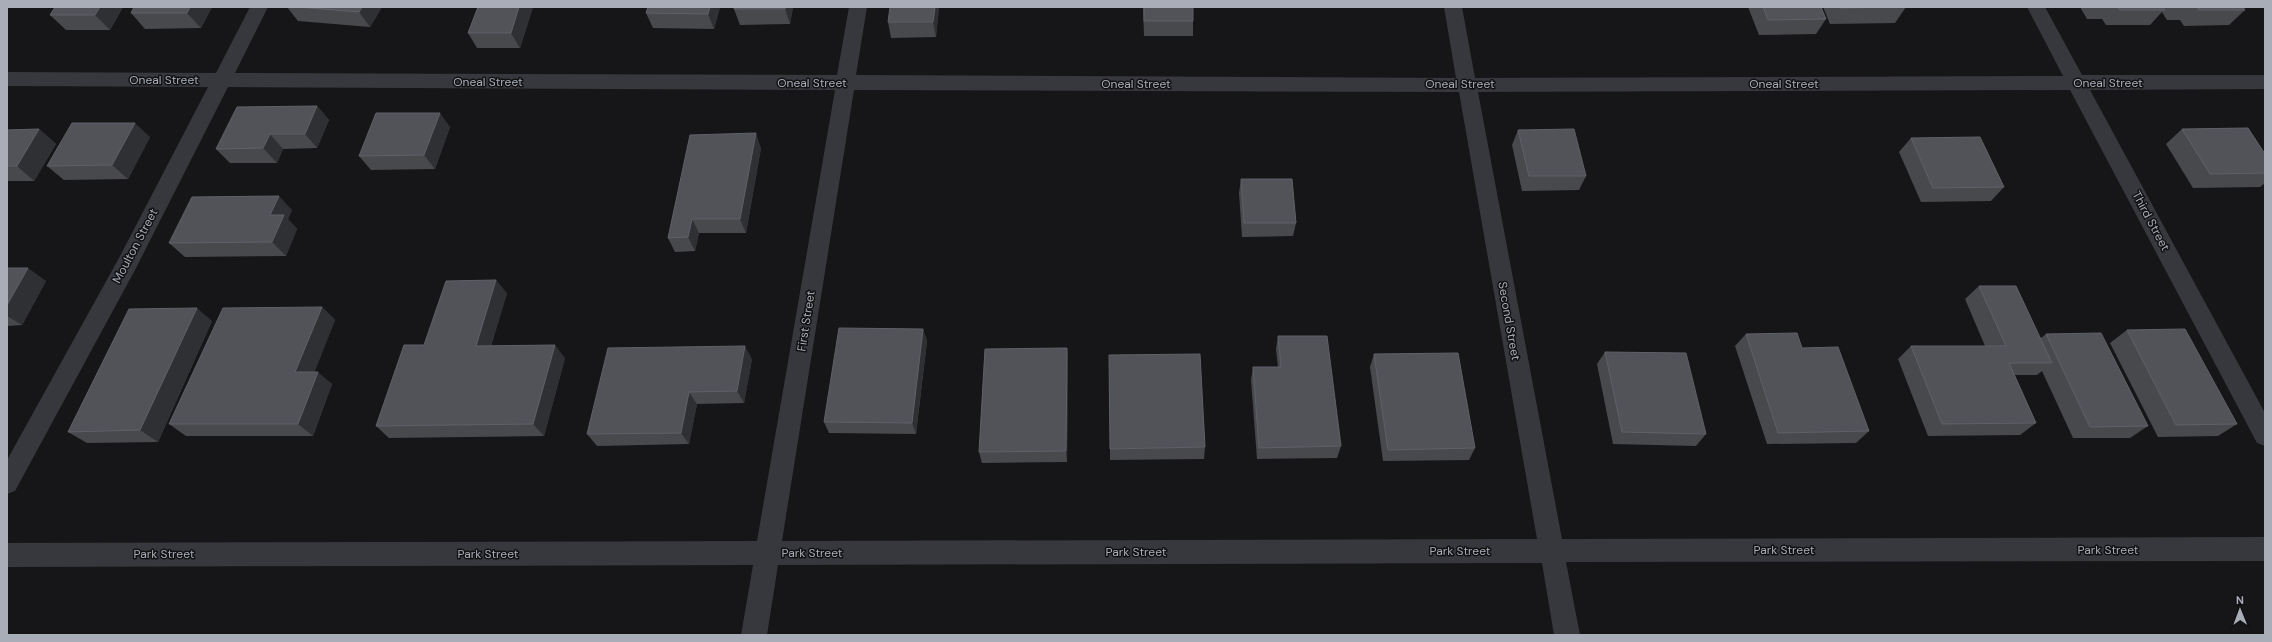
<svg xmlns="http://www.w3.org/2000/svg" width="2272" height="642" viewBox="0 0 2272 642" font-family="'DM Sans',sans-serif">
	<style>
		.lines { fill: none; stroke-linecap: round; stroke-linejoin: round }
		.street { fill: #37383d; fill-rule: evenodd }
		.wall { fill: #47494d }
		.shaded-wall { fill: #2f3033 }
		.building { fill: #525359; stroke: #5f6168 }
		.labels { text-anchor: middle; stroke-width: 3; stroke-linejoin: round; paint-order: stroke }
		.street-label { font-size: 12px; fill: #a8adb8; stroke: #111113 }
	</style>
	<rect width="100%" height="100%" fill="#161618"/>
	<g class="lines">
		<path class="street" d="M250,7H268L235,73L837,75L849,7H867L856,75L1456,78L1444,7H1462L1475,78L2063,76L2027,7H2045L2082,75H2265V89L2090,90L2265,413V446L2257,443L2070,90L1478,92L1562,539L2265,537V561L1566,562L1580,635H1554L1542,563L778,565L767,635H741L753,565L7,567V543L757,541L835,90L228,87L135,270L15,491L7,494V460L119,258L208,87L7,86V72L216,73ZM854,90L1459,92L1537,539L782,541Z"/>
	</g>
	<g class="wall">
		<polygon points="123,7 110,30 66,30 50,15"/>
		<polygon points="212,7 201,28 145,29 131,13"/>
		<polygon points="287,7 382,7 370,27 298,21"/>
		<polygon points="478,7 533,7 520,48 477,48 468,33"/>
		<polygon points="648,7 720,7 714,29 653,28 646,13"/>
		<polygon points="793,7 790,24 740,25 734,9"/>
		<polygon points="939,7 936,37 891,38 888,22"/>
		<polygon points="1143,7 1193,7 1193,36 1144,36"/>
		<polygon points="1748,7 1821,7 1826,19 1816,34 1759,35"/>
		<polygon points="1823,7 1906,7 1895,23 1830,24"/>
		<polygon points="2080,7 2243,7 2245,10 2229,25 2184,26 2180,20 2167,20 2162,12 2150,25 2106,25 2102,19 2087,19"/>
		<polygon points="317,106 329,120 317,148 283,149 277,163 230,163 216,149"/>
		<polygon points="450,127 435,169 371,170 359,156"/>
		<polygon points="39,129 56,144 34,181 7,181 7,130"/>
		<polygon points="2182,129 2265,154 2265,183 2260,187 2193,188 2166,144"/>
		<polygon points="1518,130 1586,176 1579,190 1522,191 1512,145"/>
		<polygon points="150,137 128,179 64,180 47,166"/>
		<polygon points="1911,138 2004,187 1991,201 1921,202 1899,152"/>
		<polygon points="761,148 746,233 699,233 695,251 675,252 668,238"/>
		<polygon points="1241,179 1296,223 1293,236 1242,237 1239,193"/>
		<polygon points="292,210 288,219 297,229 286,256 185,257 169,243"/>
		<polygon points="7,268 46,281 22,325 7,326"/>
		<polygon points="1979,286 2041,338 2046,334 2148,426 2130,438 2073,438 2042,371 2037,375 2014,375 2036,423 2020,435 1928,436 1898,359 1911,346 1985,346 1965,299"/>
		<polygon points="507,293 491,346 565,358 544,436 389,438 376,426 424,345"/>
		<polygon points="322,307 335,320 314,372 332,384 313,436 186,436 169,424"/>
		<polygon points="212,321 158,442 87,443 68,432"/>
		<polygon points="923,329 927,341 916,434 829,433 824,422"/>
		<polygon points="2127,330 2237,424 2218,436 2158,437 2110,343"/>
		<polygon points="1746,334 1802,348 1869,431 1856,443 1767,444 1735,346"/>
		<polygon points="1278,336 1341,446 1337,458 1257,459 1251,380 1253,367 1278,367 1276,349"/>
		<polygon points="1067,348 1068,360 1067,462 982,463 979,452"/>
		<polygon points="1605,352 1706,434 1696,446 1613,444 1597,364"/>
		<polygon points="1374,354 1475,448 1469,460 1383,461 1370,367"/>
		<polygon points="752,359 744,403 697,404 689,444 597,446 587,434"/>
		<polygon points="1205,447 1204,459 1110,460 1110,449"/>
	</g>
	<g class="shaded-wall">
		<polygon points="100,7 123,7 110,30 95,15"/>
		<polygon points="190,7 212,7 201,28 187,13"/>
		<polygon points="362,7 382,7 370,27 359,12"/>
		<polygon points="519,7 533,7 520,48 511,33"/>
		<polygon points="710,7 720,7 714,29 708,14"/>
		<polygon points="786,7 793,7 790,24 785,9"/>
		<polygon points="935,7 939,7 936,37 933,22"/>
		<polygon points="317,106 329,120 317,148 305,134"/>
		<polygon points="440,113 450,127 435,169 424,155"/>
		<polygon points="135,123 150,137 128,179 112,165"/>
		<polygon points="39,129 56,144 34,181 17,166"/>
		<polygon points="756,133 761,148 746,233 740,219"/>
		<polygon points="270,134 283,149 277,163 263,148"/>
		<polygon points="279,196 292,210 288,219 297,229 286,256 272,242 270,215"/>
		<polygon points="692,219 699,233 695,251 688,237"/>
		<polygon points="28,268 46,281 22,325 7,316 7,305"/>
		<polygon points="496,280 507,293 487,359 476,346"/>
		<polygon points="322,307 335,320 310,384 295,372"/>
		<polygon points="197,308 212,321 158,442 140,430"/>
		<polygon points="923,329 927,341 916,434 912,423"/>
		<polygon points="555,345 565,358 544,436 533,424"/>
		<polygon points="745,346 752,359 744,403 737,391"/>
		<polygon points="1067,348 1068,360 1067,462 1066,451"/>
		<polygon points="318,372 332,384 313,436 298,424"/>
		<polygon points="689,392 697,404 689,444 681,433"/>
	</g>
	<g class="building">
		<polygon points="55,7 100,7 95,15 50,15"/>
		<polygon points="134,7 190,7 187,13 131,13"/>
		<polygon points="298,7 362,7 359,12"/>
		<polygon points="478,7 519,7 511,33 468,33"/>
		<polygon points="648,7 710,7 708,14 646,13"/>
		<polygon points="734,7 786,7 785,9 734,9"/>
		<polygon points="890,7 935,7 933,22 888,22"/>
		<rect x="1144" y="7" width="49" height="14"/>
		<polygon points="1763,7 1821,7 1826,19 1768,20"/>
		<polygon points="1839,7 1906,7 1840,8"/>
		<polygon points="2118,7 2163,7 2165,10 2120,10"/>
		<polygon points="2197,7 2243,7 2245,10 2199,10"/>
		<polygon points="317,106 305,134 270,134 263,148 216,149 237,107"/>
		<polygon points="376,113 440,113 424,155 359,156"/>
		<polygon points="72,123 135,123 112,165 47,166"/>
		<polygon points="2248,128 2265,154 2265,173 2210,174 2182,129"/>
		<polygon points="39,129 17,166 7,166 7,130"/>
		<polygon points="1574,129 1586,176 1529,176 1518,130"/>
		<polygon points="756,133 740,219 692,219 688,237 668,238 690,135"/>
		<polygon points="1980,137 2004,187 1933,188 1911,138"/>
		<polygon points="1241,179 1292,179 1296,223 1244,223"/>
		<polygon points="279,196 270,215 284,215 272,242 169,243 192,197"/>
		<polygon points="7,268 28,268 7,305"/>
		<polygon points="496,280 476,346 555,345 533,424 376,426 404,345 424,345 446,281"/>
		<polygon points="1979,286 2016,286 2052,363 2009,363 2036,423 1942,424 1911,346 2006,346"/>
		<polygon points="322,307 295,372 318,372 298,424 169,424 223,308"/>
		<polygon points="197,308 140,430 68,432 129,309"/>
		<polygon points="839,328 923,329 912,423 824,422"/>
		<polygon points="2185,329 2237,424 2176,425 2127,330"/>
		<polygon points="1797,333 1802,348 1838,347 1869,431 1778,433 1746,334"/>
		<polygon points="2101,333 2148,426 2090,427 2046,334"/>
		<polygon points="1278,336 1327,336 1341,446 1259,448 1253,367 1281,367"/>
		<polygon points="745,346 737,391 689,392 681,433 587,434 608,348"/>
		<polygon points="1067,348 1066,451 979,452 985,349"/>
		<polygon points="1605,352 1686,353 1706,434 1622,432"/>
		<polygon points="1458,353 1475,448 1388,450 1374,354"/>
		<polygon points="1200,354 1205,447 1110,449 1109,355"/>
	</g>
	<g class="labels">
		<g class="street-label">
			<text x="164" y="84">Oneal Street</text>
			<text x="488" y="86">Oneal Street</text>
			<text x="812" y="87">Oneal Street</text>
			<text x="2108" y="87">Oneal Street</text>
			<text x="1136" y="88">Oneal Street</text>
			<text x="1460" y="88">Oneal Street</text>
			<text x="1784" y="88">Oneal Street</text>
			<text transform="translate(2151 221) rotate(62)" y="4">Third Street</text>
			<text transform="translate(135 246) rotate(-62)" y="4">Moulton Street</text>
			<text transform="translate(806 321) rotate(-81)" y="4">First Street</text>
			<text transform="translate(1509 321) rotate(80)" y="4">Second Street</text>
			<text x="1784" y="554">Park Street</text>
			<text x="2108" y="554">Park Street</text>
			<text x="1460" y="555">Park Street</text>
			<text x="1136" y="556">Park Street</text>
			<text x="812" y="557">Park Street</text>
			<text x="164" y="558">Park Street</text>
			<text x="488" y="558">Park Street</text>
		</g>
	</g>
	<rect width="2272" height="642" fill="none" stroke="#a8adb8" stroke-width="16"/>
	<g transform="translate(2240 610) rotate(359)" stroke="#111113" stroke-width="3" paint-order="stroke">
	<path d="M0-3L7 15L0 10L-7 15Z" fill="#a8adb8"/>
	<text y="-6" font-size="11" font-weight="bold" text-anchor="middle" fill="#a8adb8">N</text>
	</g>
</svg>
